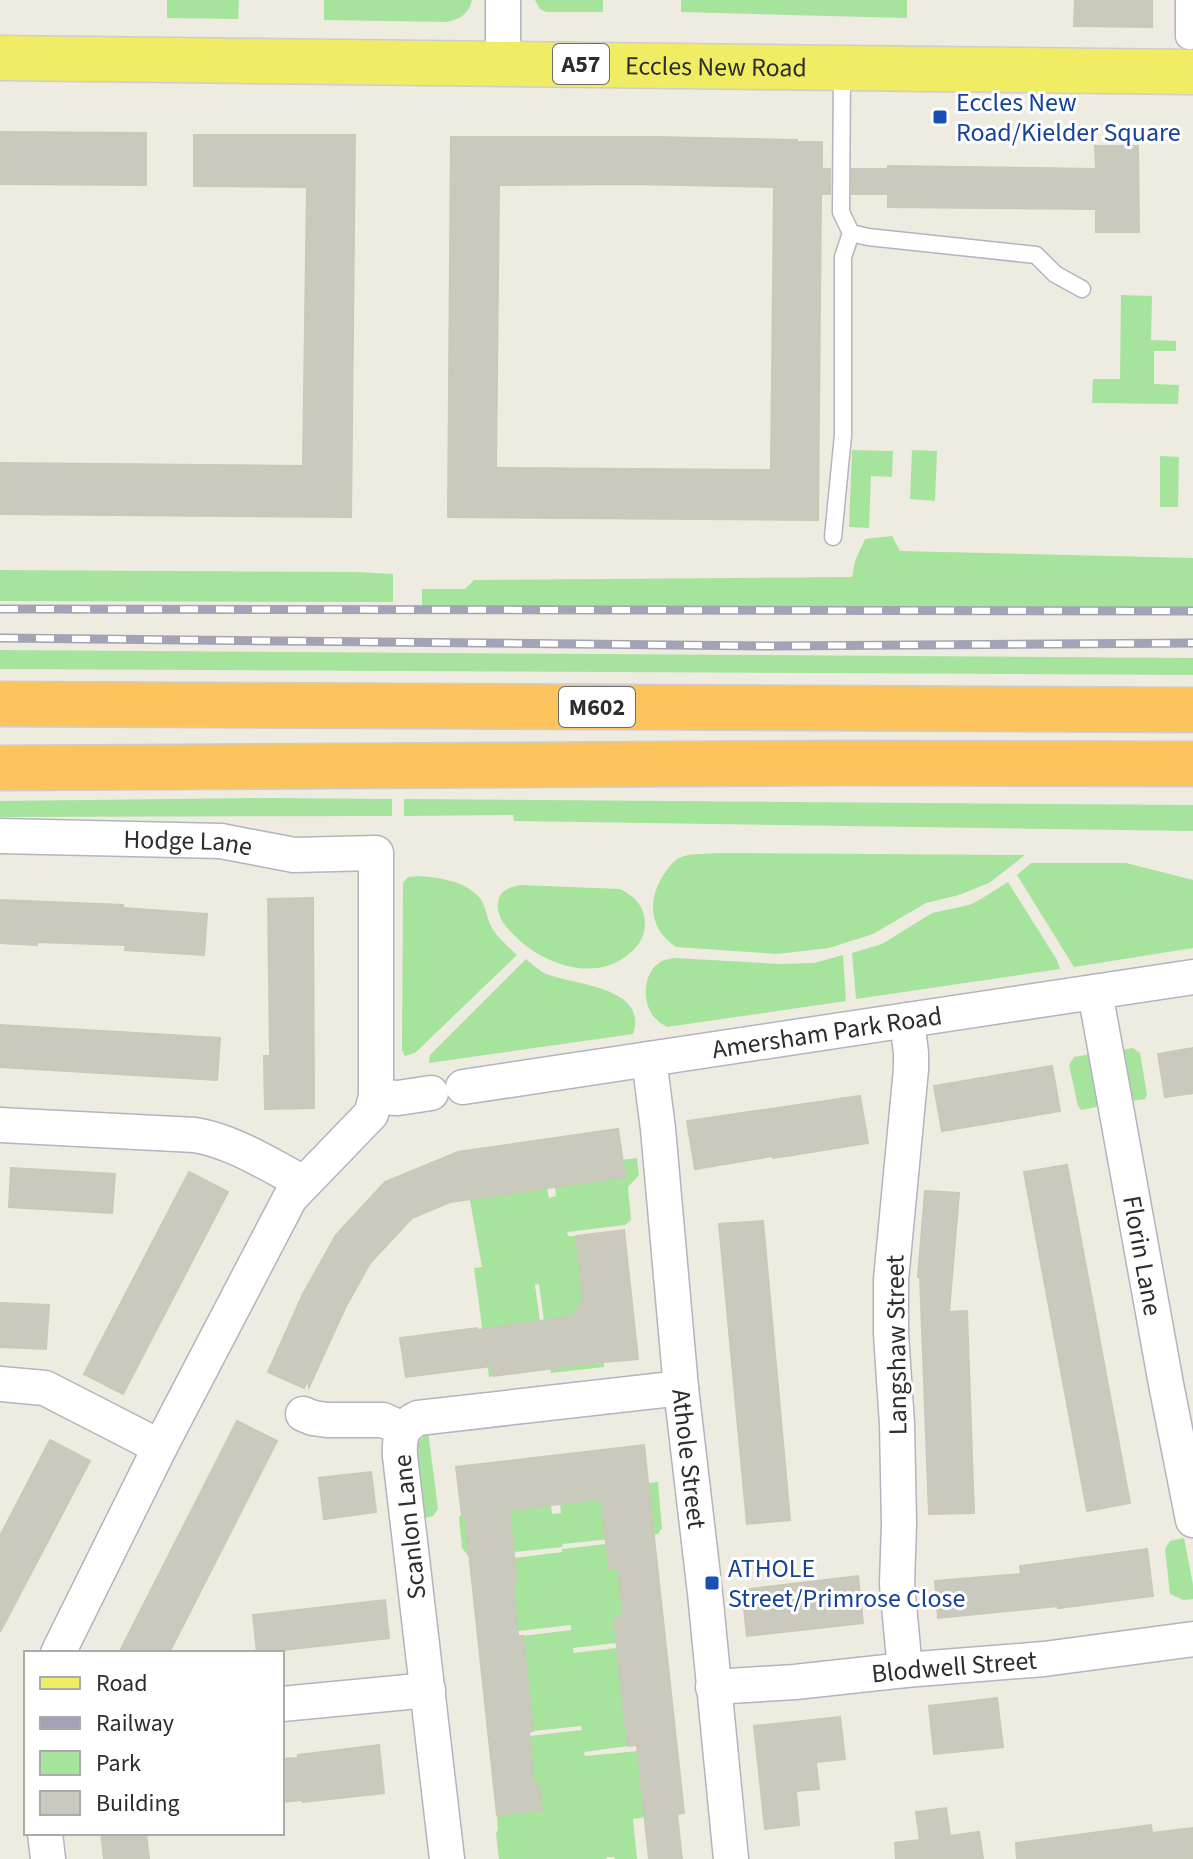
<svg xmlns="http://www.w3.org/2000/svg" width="1193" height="1859" viewBox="0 0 1193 1859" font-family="'Source Sans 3',sans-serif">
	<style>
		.green { fill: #a6e49e }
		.building { fill: #cac9be; stroke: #cac8b9; stroke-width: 2; fill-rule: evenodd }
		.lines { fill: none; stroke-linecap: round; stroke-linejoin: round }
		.service-casing { stroke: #b4b3c0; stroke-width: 19 }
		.pedestrian-casing { stroke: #b4b3c0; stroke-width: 29 }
		.minor-casing { stroke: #b4b3c0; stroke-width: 37 }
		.primary-casing { stroke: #cdcdcd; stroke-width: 47 }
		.motorway-casing { stroke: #cdcdcd; stroke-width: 47 }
		.service { stroke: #fff; stroke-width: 16 }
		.pedestrian { stroke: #fff; stroke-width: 26 }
		.minor { stroke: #fff; stroke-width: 34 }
		.primary { stroke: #f0ed64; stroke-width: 44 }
		.motorway { stroke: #fdc45d; stroke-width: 44 }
		.rail-casing { stroke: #a4a2b7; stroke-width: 9 }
		.rail { stroke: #fff; stroke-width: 6; stroke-dasharray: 18; stroke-linecap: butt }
		.transit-dot { fill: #1a4fb4; stroke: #fff; stroke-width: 3 }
		.labels { text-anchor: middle; stroke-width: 6; stroke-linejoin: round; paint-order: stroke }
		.shield { fill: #fff; stroke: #6c6c6c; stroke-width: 2 }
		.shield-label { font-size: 24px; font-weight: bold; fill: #2d2d2d }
		.street-label { font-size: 26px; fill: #2d2d2d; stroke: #fff }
		.transit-label { font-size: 26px; fill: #164399; stroke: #fff; text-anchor: start }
	</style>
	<rect width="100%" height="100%" fill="#eeebe0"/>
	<g class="green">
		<polygon points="167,0 239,0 238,19 167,18"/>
		<path d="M324,0H472C469,14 460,19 447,22L324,20Z"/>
		<polygon points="535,0 603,0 603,12 546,12 540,9"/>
		<polygon points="681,0 907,0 907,18 681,12"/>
		<polygon points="1121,295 1152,296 1151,340 1176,341 1176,351 1154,351 1154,384 1179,385 1178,404 1092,403 1093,379 1120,379"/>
		<polygon points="852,450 893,451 892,477 871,476 869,528 849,527"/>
		<polygon points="912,450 937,451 935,501 910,499"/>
		<polygon points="1160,456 1179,457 1178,507 1160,507"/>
		<polygon points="892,536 900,551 1193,558 1193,609 422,606 422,589 465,589 474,580 852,577 855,561 865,539"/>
		<polygon points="0,570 356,572 393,574 393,602 0,601"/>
		<polygon points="0,650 1193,658 1193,675 0,669"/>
		<polygon points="267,798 392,799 392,816 0,817 0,801"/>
		<polygon points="404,799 1193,805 1193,831 514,821 513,815 404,816"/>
		<path d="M720,853L1025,855L989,883L959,895L926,903L873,934L829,948L777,954L676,947C647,928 647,896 667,870C670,865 676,859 681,857C692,853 708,854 720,853Z"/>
		<polygon points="1031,863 1126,863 1193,880 1193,948 1074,967 1017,875"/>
		<path d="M419,876C440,878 463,880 479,897C486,905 486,917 491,926C497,938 508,946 517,955L415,1053L405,1056L402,1050L403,883L408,877Z"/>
		<polygon points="1008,882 1057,960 1060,969 856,999 852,953 882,944 932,913 969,905 981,899"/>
		<path d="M520,885L620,889C634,896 644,905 645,922C645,936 640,944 630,953C596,984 541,964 513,934C505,926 496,916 498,902C500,890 510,887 520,885Z"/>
		<path d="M843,955L846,1001L667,1027C663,1024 659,1023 656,1019C641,1005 642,971 662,961C666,959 671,959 675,958L781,964L814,963Z"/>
		<path d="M526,959C532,964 539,971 546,974C575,985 649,987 633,1034L429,1063L430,1055Z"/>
		<polygon points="1133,1048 1140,1053 1147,1095 1145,1099 1125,1102 1115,1051"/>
		<polygon points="1091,1054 1101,1106 1081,1110 1078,1106 1069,1065 1074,1057"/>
		<polygon points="637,1158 639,1175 628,1187 631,1220 625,1225 567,1232 568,1236 576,1236 585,1309 575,1310 575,1316 585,1315 591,1364 604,1363 604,1367 551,1373 539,1284 535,1285 540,1321 487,1329 494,1376 489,1377 474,1268 482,1267 467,1184 478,1198 547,1188 549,1198 556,1196 555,1187 622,1160"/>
		<polygon points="428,1431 438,1509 433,1516 420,1519 414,1451 417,1443"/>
		<polygon points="658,1482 662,1528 658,1534 563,1544 562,1547 469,1557 462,1548 459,1517 462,1515 484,1513 527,1498 529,1508 551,1505 552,1514 561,1513 560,1504 582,1501 581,1492 628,1496 650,1494 649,1483"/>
		<polygon points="1184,1538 1193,1585 1193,1599 1183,1600 1170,1594 1165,1549 1170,1541"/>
		<polygon points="606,1544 609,1569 618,1568 623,1617 614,1618 616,1643 573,1648 574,1653 617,1648 628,1746 584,1752 585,1756 638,1751 645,1817 633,1819 637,1859 615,1859 614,1857 607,1857 606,1859 499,1859 496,1833 498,1830 497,1815 541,1810 538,1785 534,1786 529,1736 582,1730 581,1726 533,1731 523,1636 571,1630 571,1625 518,1631 513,1582 517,1581 514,1558 562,1552 562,1549"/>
	</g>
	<g class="building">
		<polygon points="1075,0 1152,0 1152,27 1074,26"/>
		<polygon points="0,132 146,133 146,185 0,184"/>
		<polygon points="194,135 355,135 351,517 0,514 0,463 303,466 307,187 194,186"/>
		<path d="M451,137H653L797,140L796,142H822V169H830V194H821L818,520L448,517ZM633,184L774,187L771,470L496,468L499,185Z"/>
		<polygon points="1095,146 1138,146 1139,232 1096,232 1096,209 888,207 888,194 852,194 852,169 888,169 888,166 1096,169"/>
		<polygon points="313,898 314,1108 265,1109 264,1056 270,1056 268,899"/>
		<polygon points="0,900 123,905 123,908 207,914 204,955 125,950 126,945 37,942 37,945 0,943"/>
		<polygon points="0,1025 220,1038 217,1080 0,1067"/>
		<polygon points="1193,1048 1193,1093 1165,1097 1158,1054"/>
		<polygon points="1052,1066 1060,1111 942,1131 934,1086"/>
		<polygon points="860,1096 868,1143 773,1158 773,1156 695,1169 687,1121"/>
		<polygon points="618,1129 625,1177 450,1202 412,1218 370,1263 345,1308 309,1387 308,1380 304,1388 268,1372 303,1294 336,1235 385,1182 458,1152"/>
		<polygon points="1067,1165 1130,1503 1087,1511 1024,1172"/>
		<polygon points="11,1168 115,1174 112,1213 9,1207"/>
		<polygon points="189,1172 228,1192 123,1394 84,1374"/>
		<polygon points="925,1191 959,1193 949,1312 967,1311 974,1513 929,1514 920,1277 918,1277"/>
		<polygon points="763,1221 790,1520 747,1524 719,1224"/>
		<polygon points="624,1230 638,1359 591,1363 494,1376 492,1366 406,1377 400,1338 477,1328 478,1330 574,1316 583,1298 576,1236"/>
		<polygon points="0,1303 49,1305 46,1349 0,1347"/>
		<polygon points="237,1421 277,1441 169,1653 119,1653"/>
		<polygon points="50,1440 90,1461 0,1632 0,1536"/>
		<polygon points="644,1445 684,1813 677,1814 682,1859 649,1859 637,1745 628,1746 622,1697 614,1618 623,1617 618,1568 609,1569 601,1499 509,1510 517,1582 513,1582 518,1636 523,1636 533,1731 529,1732 532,1761 534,1786 539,1785 542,1810 497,1815 465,1515 462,1515 456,1467"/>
		<polygon points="371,1472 376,1512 324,1519 319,1478"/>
		<polygon points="1147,1549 1153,1596 1058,1608 1058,1606 938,1618 935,1581 1021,1574 1020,1566"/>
		<polygon points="858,1576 863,1623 747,1636 742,1590"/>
		<polygon points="385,1600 389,1638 257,1653 253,1615"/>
		<polygon points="997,1698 1003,1747 934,1754 929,1706"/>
		<polygon points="840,1717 845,1759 816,1762 819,1789 796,1791 799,1825 765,1829 754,1726"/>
		<polygon points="379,1745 384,1793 303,1802 303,1800 282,1802 282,1759 298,1758 298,1755"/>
		<polygon points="946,1808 950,1836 979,1832 983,1859 896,1859 895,1843 920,1840 916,1812"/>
		<polygon points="1151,1825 1152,1833 1193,1828 1193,1859 1017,1859 1016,1843"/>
		<polygon points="101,1833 146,1833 149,1859 104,1859"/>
	</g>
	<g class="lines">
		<g class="service-casing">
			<g id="service">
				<polyline points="851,233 868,237 1036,255 1055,274 1082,289"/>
				<polyline points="833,537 843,435 843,257 851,233 841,212 842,68"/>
			</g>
		</g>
		<g class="pedestrian-casing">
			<polyline id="pedestrian" points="1189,0 1189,36"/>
		</g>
		<g class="minor-casing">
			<g id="minor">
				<polyline points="503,63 503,0"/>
				<path id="s1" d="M0,836L221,841L294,855L376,853V1097L371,1114L290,1198L160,1447L58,1653"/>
				<path id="s2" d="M1095,992L1166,1384L1193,1520"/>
				<path id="s3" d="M649,1059L658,1129L681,1388L705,1593L731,1859"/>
				<path id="s4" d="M463,1087L1193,977"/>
				<polyline points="376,1097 398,1098 431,1093"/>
				<path d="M0,1125L195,1135C235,1142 269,1165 304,1183"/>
				<polyline points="0,1384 45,1388 160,1447"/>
				<polyline points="303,1414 313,1418 327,1420 383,1420 403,1429"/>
				<polyline points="905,1670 897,1584 899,1524 897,1424 891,1334 891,1280 911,1069 911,1053 907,1020"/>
				<path id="s5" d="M713,1687L795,1682L905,1670L1044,1659L1193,1639"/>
				<polyline points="282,1704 428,1690"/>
				<polyline points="45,1833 48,1859"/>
				<path d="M447,1859L400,1456C399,1438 401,1426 418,1418L681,1388"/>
			</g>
		</g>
		<g class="primary-casing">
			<g id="primary">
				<path id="s6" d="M0,58L1193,72"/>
			</g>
		</g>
		<g class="motorway-casing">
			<g id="motorway">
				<polyline points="0,704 1193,710"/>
				<polyline points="0,768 844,763 1193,764"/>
			</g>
		</g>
		<use href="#service" class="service"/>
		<use href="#pedestrian" class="pedestrian"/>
		<use href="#minor" class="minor"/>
		<use href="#primary" class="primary"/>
		<use href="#motorway" class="motorway"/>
		<g class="rail-casing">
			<g id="rail">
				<polyline points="0,609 1193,611"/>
				<polyline points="0,638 773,646 1193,643"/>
			</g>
		</g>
		<use href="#rail" class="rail"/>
	</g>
	<g class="transit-dot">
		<rect x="932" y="109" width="16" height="16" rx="4"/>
		<rect x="704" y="1575" width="16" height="16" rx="4"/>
	</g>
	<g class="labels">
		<g class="shield">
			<rect x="553" y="44" width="56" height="40" rx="6"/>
			<rect x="559" y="687" width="76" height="40" rx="6"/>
		</g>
		<g class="shield-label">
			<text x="581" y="72">A57</text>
			<text x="597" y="715">M602</text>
		</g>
		<g class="street-label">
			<text dy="9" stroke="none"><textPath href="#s6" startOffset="716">Eccles New Road</textPath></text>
			<text dy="9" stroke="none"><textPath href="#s1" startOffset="188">Hodge Lane</textPath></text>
			<text dy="9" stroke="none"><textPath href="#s4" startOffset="368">Amersham Park Road</textPath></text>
			<text dy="9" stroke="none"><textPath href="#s2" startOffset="268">Florin Lane</textPath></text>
			<text transform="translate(896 1345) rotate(-91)" y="9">Langshaw Street</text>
			<text dy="9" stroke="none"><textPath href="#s3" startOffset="402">Athole Street</textPath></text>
			<text transform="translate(409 1527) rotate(-96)" y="9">Scanlon Lane</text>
			<text dy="9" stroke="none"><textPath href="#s5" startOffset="242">Blodwell Street</textPath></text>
		</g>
		<g class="transit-label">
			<text x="956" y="111">Eccles New<tspan x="956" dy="30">Road/Kielder Square</tspan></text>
			<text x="728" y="1577">ATHOLE<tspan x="728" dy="30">Street/Primrose Close</tspan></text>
		</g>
	</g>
	<rect x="24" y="1651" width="260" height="184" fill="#ffffff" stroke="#ababab" stroke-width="2"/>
	<rect x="40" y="1677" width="40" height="12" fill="#f0ed64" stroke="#ababab" stroke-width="2"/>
	<text x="96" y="1691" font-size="24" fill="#2d2d2d">Road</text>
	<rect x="40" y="1717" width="40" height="12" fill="#a4a2b7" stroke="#ababab" stroke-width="2"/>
	<text x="96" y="1731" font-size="24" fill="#2d2d2d">Railway</text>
	<rect x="40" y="1751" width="40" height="24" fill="#a6e49e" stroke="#ababab" stroke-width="2"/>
	<text x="96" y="1771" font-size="24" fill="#2d2d2d">Park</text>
	<rect x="40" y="1791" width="40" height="24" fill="#cac9be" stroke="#ababab" stroke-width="2"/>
	<text x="96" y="1811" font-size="24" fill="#2d2d2d">Building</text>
</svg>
